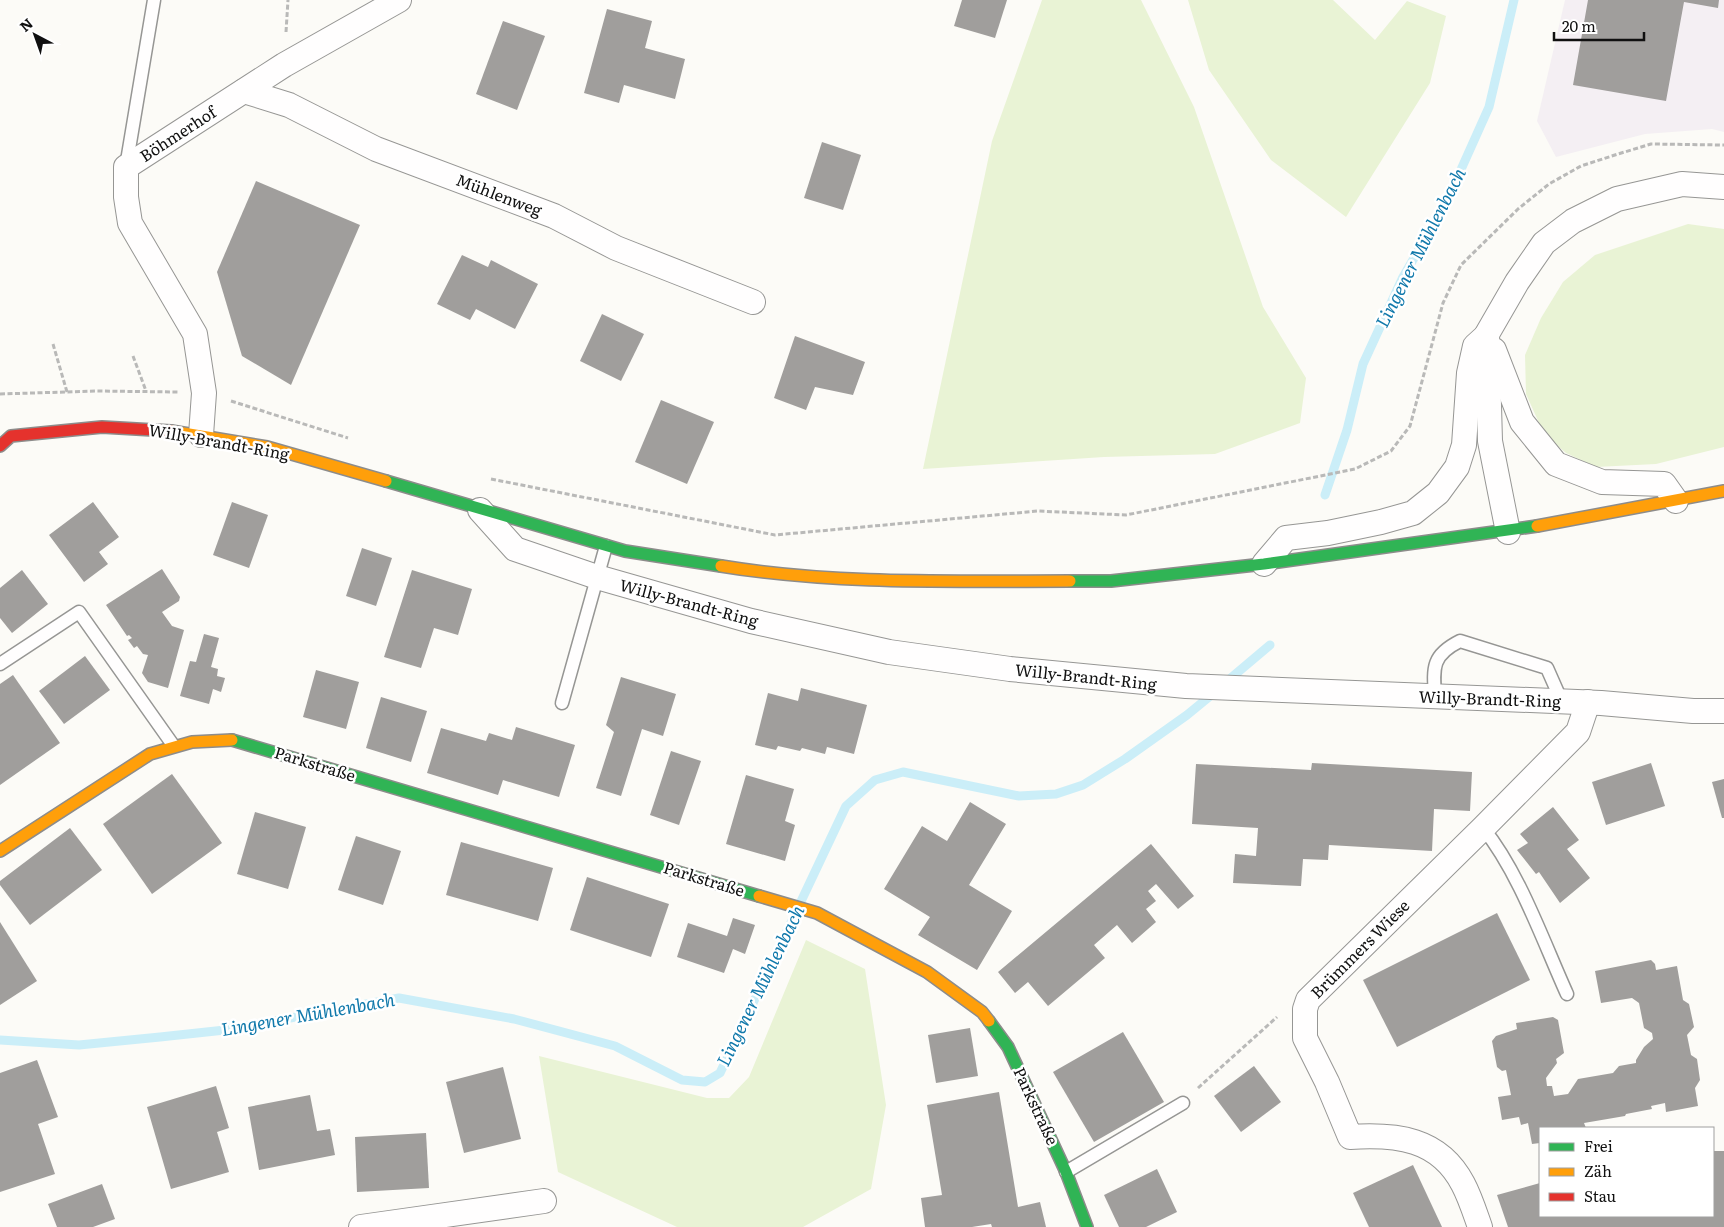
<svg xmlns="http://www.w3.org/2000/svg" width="1724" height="1227" viewBox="0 0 1724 1227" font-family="Literata,serif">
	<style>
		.industrial { fill: #f4eff3 }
		.green { fill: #e9f3d5 }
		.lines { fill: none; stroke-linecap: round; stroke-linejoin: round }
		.stream { stroke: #cbeef8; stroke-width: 9 }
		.building { fill: #a09e9c }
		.lane-casing { stroke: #969694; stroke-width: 15 }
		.street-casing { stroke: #969694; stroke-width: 26 }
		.fast-casing { stroke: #8d8c8b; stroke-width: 14 }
		.slow-casing { stroke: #8d8c8b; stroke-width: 14 }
		.jam-casing { stroke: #8d8c8b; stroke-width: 14 }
		.path { stroke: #b9b9b8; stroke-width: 3; stroke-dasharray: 5 2.5; stroke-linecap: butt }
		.lane { stroke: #fffefe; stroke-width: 12 }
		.street { stroke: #fffefe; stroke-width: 24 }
		.fast { stroke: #30b455; stroke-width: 11 }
		.slow { stroke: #ff9f0a; stroke-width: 11 }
		.jam { stroke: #e5322d; stroke-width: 11 }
		.labels { text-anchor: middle; stroke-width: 5; stroke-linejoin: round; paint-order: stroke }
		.street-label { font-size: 16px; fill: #101010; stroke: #fff }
		.water-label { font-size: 18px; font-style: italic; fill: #1179ab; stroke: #fff }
	</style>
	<rect width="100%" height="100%" fill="#fcfbf7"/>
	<polygon class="industrial" points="1565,0 1724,0 1724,132 1712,129 1645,134 1556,157 1537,121"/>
	<g class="green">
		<polygon points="1042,0 1141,0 1194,107 1263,307 1306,378 1300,423 1215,454 1104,457 923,469 992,141"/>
		<polygon points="1188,0 1333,0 1375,40 1407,1 1446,16 1430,83 1346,217 1271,160 1209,70"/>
		<polygon points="1688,224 1724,229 1724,447 1656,464 1596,467 1566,453 1544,434 1526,394 1525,355 1541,318 1563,282 1595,255"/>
		<polygon points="806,940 865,969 886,1105 871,1189 803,1227 677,1227 558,1172 539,1056 707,1098 729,1098 749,1077"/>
	</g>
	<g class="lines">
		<g class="stream">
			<polyline points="1325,495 1347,430 1363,364 1403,277 1446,203 1489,107 1514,0"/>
			<polyline points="1225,683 1270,645"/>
			<polyline points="0,1040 79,1045 160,1037 225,1030 399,998 514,1019 615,1046 682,1080 705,1082 720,1073 846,806 875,780 903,772 1019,796 1056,794 1083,785 1125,759 1187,715 1215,692"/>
		</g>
	</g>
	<g class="building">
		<polygon points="962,0 1007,0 995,38 954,26"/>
		<polygon points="1588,0 1719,0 1718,8 1684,2 1666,101 1573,85"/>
		<polygon points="607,9 652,21 645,48 685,59 675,99 624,85 619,103 584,93"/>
		<polygon points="503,21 545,36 517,110 476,94"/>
		<polygon points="822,142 861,155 843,210 804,198"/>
		<polygon points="256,181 360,225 291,385 242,356 217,272"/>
		<polygon points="462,255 488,267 491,260 538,284 515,329 476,309 470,320 437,304"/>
		<polygon points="602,314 644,334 621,381 580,361"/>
		<polygon points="795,336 865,362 853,395 815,387 806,410 774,398"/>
		<polygon points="661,400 714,422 687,484 635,462"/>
		<polygon points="93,502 119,537 99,552 108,564 84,582 49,535"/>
		<polygon points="232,502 268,515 249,568 213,555"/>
		<polygon points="362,548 392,558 376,606 346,596"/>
		<polygon points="162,569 180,597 179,601 162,612 172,626 184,630 168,688 148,682 142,673 148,655 143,654 137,646 134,648 128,640 132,638 129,635 127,636 106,605"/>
		<polygon points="22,570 48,604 12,633 0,618 0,588"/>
		<polygon points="412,570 472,589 458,635 434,628 421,668 384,657"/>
		<polygon points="204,634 219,638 211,667 218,669 217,676 225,678 221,692 213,689 209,704 180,696 190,661 196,662"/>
		<polygon points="85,656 110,690 64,724 39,691"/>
		<polygon points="316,670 359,682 346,729 303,717"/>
		<polygon points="13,675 60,743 0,785 0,684"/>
		<polygon points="621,677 676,694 663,736 642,729 621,796 596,788 614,732 606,725"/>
		<polygon points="801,688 867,705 854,754 827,747 825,754 802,748 800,751 778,746 776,750 755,745 768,693 798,701"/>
		<polygon points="381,697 427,711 411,762 366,748"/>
		<polygon points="516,727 575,745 559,797 503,780 498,795 427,773 441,728 486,741 489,733 512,740"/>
		<polygon points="671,751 701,761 679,825 650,815"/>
		<polygon points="1312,763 1472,772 1470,811 1434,809 1432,851 1329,845 1328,860 1303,859 1301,886 1233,883 1235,854 1256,856 1258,828 1192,824 1196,764 1311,770"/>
		<polygon points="1651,763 1665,806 1606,825 1592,782"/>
		<polygon points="172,774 222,843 152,894 103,824"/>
		<polygon points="746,775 794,789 785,821 795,825 785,861 726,844"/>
		<polygon points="1724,779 1724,818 1722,818 1712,782"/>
		<polygon points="970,802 1006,824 969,885 1012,911 977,970 918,935 930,917 884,889 922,826 947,841"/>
		<polygon points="1553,807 1579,840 1567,849 1590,878 1560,903 1539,872 1536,874 1517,850 1528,843 1520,834"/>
		<polygon points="255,812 306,827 288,889 237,874"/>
		<polygon points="70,828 102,870 30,925 0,885 0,881"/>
		<polygon points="356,836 401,851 383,905 338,890"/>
		<polygon points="461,842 553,868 538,921 446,895"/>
		<polygon points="1151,844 1194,896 1178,909 1156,884 1148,891 1156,901 1146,909 1156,922 1132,943 1117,925 1094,945 1105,958 1048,1006 1028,982 1015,993 998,972"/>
		<polygon points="587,877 669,904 651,957 570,930"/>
		<polygon points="1497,913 1530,980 1397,1047 1363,980"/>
		<polygon points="733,918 755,925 745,954 733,949 724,973 677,957 688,923 727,936"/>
		<polygon points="0,922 37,981 0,1005"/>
		<polygon points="1651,960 1655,964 1656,970 1677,966 1683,1000 1689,1004 1694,1027 1687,1035 1691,1055 1697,1059 1700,1080 1695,1088 1698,1106 1666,1112 1665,1103 1651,1106 1652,1109 1626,1114 1625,1116 1584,1123 1586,1128 1540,1128 1540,1143 1532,1144 1528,1123 1521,1125 1519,1117 1502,1120 1498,1097 1511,1095 1506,1070 1502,1071 1497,1067 1492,1041 1496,1036 1517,1029 1516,1023 1553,1017 1558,1020 1564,1053 1556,1059 1557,1063 1546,1078 1547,1086 1552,1086 1554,1096 1568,1094 1578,1079 1613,1073 1619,1066 1636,1063 1636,1060 1644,1047 1653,1039 1652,1033 1644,1028 1639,1003 1632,998 1601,1003 1595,971"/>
		<polygon points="970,1028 978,1076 936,1083 928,1035"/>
		<polygon points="1123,1032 1164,1102 1094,1142 1053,1072"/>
		<polygon points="37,1060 58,1117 38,1124 55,1174 0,1192 0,1073"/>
		<polygon points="1254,1066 1281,1102 1241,1132 1214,1096"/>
		<polygon points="503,1067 521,1139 464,1153 446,1082"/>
		<polygon points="216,1086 229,1128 217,1132 229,1172 171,1189 147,1107"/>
		<polygon points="999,1092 1018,1207 1040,1202 1046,1227 992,1227 991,1224 972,1227 925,1227 921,1198 942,1195 927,1105"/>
		<polygon points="310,1095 317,1131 330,1129 335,1155 259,1170 248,1107"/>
		<polygon points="426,1133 429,1188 357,1192 355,1137"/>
		<polygon points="1713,1151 1724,1151 1724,1227 1508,1227 1497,1195 1540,1183 1540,1216 1713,1216"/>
		<polygon points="1413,1165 1442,1227 1369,1227 1353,1193"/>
		<polygon points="1157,1169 1177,1212 1146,1227 1119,1227 1104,1195"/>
		<polygon points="102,1184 115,1219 93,1227 57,1227 48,1204"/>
	</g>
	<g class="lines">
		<g class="lane-casing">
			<g id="lane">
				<polyline points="126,167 154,0"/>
				<polyline points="0,664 79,612 173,745"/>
				<path d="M1435,696C1433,667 1432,655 1460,641L1547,668L1562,702"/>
				<polyline points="562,703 606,546"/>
				<path d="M1483,828C1519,872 1543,941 1567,994"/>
				<polyline points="1066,1172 1183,1103"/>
			</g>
		</g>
		<g class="street-casing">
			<g id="street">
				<polyline points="244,91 289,105 376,149 554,216 616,248 753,302"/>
				<polyline points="1494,350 1522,422 1556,464 1602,482 1664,484 1676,501"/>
				<polyline points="201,435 204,393 195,334 130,223 126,197 126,167 284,65 399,0"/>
				<polyline points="480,510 515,549 597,577 751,621 889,652 1010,669 1186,686 1601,703 1693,711 1724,711"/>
				<polyline points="1508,532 1490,441 1487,334 1517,282 1544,243 1573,221 1617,199 1682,184 1724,187"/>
				<polyline points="1264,564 1286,538 1328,533 1381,522 1413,513 1438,493 1457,467 1464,445 1469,373 1475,346 1486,336"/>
				<polyline points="361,1227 544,1201"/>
				<path d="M1480,1227C1475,1213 1470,1197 1463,1184C1439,1138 1396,1134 1350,1137L1327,1082L1305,1038V1009L1308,1000L1483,828L1578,732L1588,702"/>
			</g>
		</g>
		<g class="fast-casing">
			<g id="fast">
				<polyline points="386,481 625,551 721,566"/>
				<polyline points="1070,581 1111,581 1264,564 1537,526"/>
				<polyline points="232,740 759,896"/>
				<polyline points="989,1021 1008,1047 1066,1172 1087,1227"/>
			</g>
		</g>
		<g class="slow-casing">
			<g id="slow">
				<polyline points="171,431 267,447 386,481"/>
				<polyline points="1537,526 1724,491"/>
				<path d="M721,566C836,585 954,581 1070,581"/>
				<polyline points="0,851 150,754 192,742 232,740"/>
				<polyline points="759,896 817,913 927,972 982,1012 989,1021"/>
			</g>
		</g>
		<g class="jam-casing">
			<polyline id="jam" points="0,446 11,436 102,427 171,431"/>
		</g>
		<g class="path">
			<polyline points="286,32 288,0"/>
			<polyline points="53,344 67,392"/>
			<polyline points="133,356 146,391"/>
			<polyline points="0,394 97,391 178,392"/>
			<polyline points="231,401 348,438"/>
			<polyline points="491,479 775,535 1038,511 1126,515 1355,469 1391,451 1410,426 1443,303 1461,265 1518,209 1549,184 1581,166 1618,154 1651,144 1724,145"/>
			<polyline points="1198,1088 1277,1017"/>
		</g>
		<use href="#lane" class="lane"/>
		<use href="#street" class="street"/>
		<use href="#fast" class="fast"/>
		<use href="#slow" class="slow"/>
		<use href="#jam" class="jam"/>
	</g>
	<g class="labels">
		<g class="street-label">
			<text transform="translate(178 134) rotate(-33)" y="6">Böhmerhof</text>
			<text transform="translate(499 195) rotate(21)" y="6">Mühlenweg</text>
			<text transform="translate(219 442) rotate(10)" y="6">Willy-Brandt-Ring</text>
			<text transform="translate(689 603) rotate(15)" y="6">Willy-Brandt-Ring</text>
			<text transform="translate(1086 677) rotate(6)" y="6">Willy-Brandt-Ring</text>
			<text transform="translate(1490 699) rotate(2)" y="6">Willy-Brandt-Ring</text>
			<text transform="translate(315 764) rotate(17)" y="6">Parkstraße</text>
			<text transform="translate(704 879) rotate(17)" y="6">Parkstraße</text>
			<text transform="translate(1360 949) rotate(-45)" y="6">Brümmers Wiese</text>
			<text transform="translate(1036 1106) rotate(65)" y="6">Parkstraße</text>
		</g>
		<g class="water-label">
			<text transform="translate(1421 248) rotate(-63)" y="6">Lingener Mühlenbach</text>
			<text transform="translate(761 986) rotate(-64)" y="6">Lingener Mühlenbach</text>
			<text transform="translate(308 1015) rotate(-10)" y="6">Lingener Mühlenbach</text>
		</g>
	</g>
	<rect x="1539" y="1127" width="175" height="90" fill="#ffffff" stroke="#9f9f9f"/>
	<rect x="1549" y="1143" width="25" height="8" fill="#30b455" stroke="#9f9f9f"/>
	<text x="1584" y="1152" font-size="15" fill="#101010">Frei</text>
	<rect x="1549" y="1168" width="25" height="8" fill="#ff9f0a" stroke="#9f9f9f"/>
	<text x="1584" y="1177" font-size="15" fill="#101010">Zäh</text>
	<rect x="1549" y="1193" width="25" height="8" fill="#e5322d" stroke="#9f9f9f"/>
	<text x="1584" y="1202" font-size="15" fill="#101010">Stau</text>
	<g transform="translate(35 35) rotate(319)" stroke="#ffffff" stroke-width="4" paint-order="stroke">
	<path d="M0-4L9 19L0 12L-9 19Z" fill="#101010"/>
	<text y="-8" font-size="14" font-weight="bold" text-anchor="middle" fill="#101010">N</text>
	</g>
	<path d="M1554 32v8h90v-8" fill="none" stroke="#101010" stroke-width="2.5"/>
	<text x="1562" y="32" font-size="15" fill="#101010" stroke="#ffffff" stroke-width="4" paint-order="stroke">20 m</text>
</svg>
